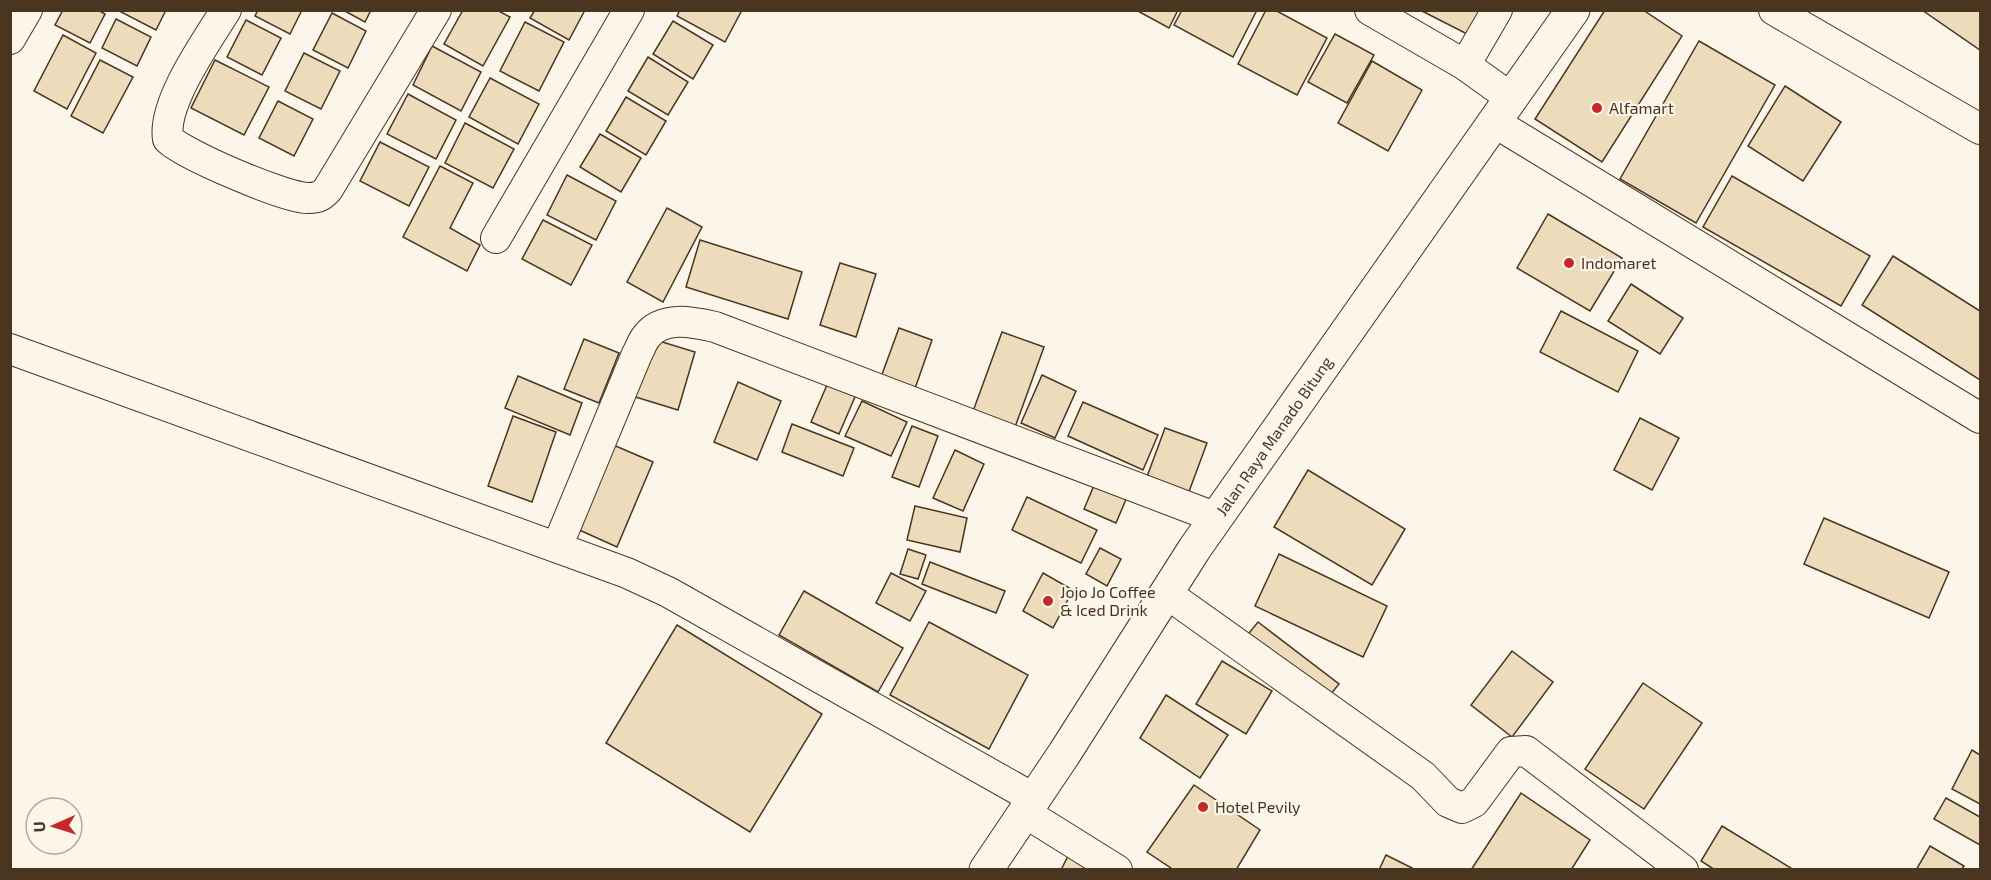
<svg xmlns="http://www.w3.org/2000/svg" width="1991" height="880" viewBox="0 0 1991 880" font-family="'Exo 2',sans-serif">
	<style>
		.building { fill: #ecdcbc; stroke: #4a3520; stroke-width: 1.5 }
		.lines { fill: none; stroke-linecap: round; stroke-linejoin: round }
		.street-casing { stroke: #4a3520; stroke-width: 32 }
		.highway-casing { stroke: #4a3520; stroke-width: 35 }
		.street { stroke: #fbf6e9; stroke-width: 30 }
		.highway { stroke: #fbf6e9; stroke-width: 33 }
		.poi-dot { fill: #c62828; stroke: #fbf6e9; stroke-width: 2 }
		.labels { text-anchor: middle; stroke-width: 4.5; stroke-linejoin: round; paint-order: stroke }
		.poi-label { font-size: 16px; fill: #4a3520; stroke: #fbf6e9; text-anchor: start }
		.street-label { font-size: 16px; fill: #4a3520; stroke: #fbf6e9 }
	</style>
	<rect width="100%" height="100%" fill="#fbf6e9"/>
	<g class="building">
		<polygon points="63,10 98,10 105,14 90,43 55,25"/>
		<polygon points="122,10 166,10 156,30 121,12"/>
		<polygon points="258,10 302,10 290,34 255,16"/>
		<polygon points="343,10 371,10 365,22"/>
		<polygon points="463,10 497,10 510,17 483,66 444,44"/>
		<polygon points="535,10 585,10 569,40 530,18"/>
		<polygon points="680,10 742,10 725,42 677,16"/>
		<polygon points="1136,10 1178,10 1169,28"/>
		<polygon points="1182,10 1257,10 1233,57 1174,25"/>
		<polygon points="1266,10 1275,10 1327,38 1297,95 1238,64"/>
		<polygon points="1420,10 1483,10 1471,36"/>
		<polygon points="1605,10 1643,10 1682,36 1602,162 1535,119"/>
		<polygon points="1922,10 1980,10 1980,50"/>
		<polygon points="332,13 366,31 348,68 313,50"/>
		<polygon points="116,19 151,37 137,66 102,48"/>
		<polygon points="246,20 281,38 262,75 227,57"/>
		<polygon points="673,21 713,45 693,79 653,54"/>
		<polygon points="525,22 564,42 539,91 500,71"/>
		<polygon points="1335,34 1374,55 1347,103 1308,82"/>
		<polygon points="63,35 96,53 67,109 34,91"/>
		<polygon points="1699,41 1775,85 1696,223 1620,179"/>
		<polygon points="432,46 481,72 461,111 413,85"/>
		<polygon points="304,53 340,71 321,109 285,91"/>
		<polygon points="648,57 688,82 668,115 628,91"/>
		<polygon points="100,60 133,77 103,133 71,116"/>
		<polygon points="215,60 269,87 244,135 191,108"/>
		<polygon points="1372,61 1422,90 1388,151 1338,123"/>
		<polygon points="490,78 539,104 518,144 469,117"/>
		<polygon points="1785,86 1841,122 1803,181 1748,146"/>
		<polygon points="408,94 456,120 436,159 387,134"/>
		<polygon points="626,97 666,121 646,155 606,131"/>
		<polygon points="278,101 313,119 294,156 259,138"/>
		<polygon points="465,123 514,149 493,188 445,163"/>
		<polygon points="600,134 641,158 621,192 580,167"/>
		<polygon points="380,142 429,167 409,206 360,181"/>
		<polygon points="440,166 473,183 450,228 480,245 467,271 403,237"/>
		<polygon points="567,175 616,201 596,240 547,215"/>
		<polygon points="1732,176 1870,256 1841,306 1703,227"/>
		<polygon points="667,208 702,227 663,302 627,282"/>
		<polygon points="1548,214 1622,258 1590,311 1517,268"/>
		<polygon points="543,220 592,245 571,285 522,259"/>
		<polygon points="700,240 802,272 788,319 686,287"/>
		<polygon points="1893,256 1980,311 1980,380 1862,305"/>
		<polygon points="840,263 876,274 856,337 820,325"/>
		<polygon points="1631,284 1683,318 1660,354 1608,321"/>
		<polygon points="1561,311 1638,351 1618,392 1540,352"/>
		<polygon points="899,328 932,340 911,400 877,388"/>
		<polygon points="1002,332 1044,347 1014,430 972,414"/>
		<polygon points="646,337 695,352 678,410 629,395"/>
		<polygon points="584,339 619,353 599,403 564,389"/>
		<polygon points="1042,375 1076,391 1055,438 1021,423"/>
		<polygon points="518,376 582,403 570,435 505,408"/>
		<polygon points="830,378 858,390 839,434 811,422"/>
		<polygon points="738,382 781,401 757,460 714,442"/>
		<polygon points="862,401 907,422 891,456 845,436"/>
		<polygon points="1083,402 1158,435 1143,470 1068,436"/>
		<polygon points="513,416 556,432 532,502 488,486"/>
		<polygon points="1640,418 1679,438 1652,490 1614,470"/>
		<polygon points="792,424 854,448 843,476 782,452"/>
		<polygon points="912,426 938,436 919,487 892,477"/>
		<polygon points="1165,428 1207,443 1187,497 1145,482"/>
		<polygon points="611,444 653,462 617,547 575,528"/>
		<polygon points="955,450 984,464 963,511 933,498"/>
		<polygon points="1308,470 1405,529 1372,585 1274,527"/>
		<polygon points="1098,476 1130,490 1116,523 1084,509"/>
		<polygon points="1027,497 1097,530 1081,563 1012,530"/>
		<polygon points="915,506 967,518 960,552 907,540"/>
		<polygon points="1824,518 1949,572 1929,618 1804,564"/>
		<polygon points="1100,548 1121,559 1107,586 1086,574"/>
		<polygon points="908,549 926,555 918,579 900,574"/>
		<polygon points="1279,554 1387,606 1363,657 1255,606"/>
		<polygon points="930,562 1005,591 996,613 922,584"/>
		<polygon points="891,573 926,591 910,621 876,603"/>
		<polygon points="1043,573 1073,590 1053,628 1023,611"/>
		<polygon points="804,591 903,648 878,692 779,635"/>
		<polygon points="929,622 1028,675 989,749 890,695"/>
		<polygon points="1258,622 1339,684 1327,699 1245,638"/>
		<polygon points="677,625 822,714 750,832 606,743"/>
		<polygon points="1512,651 1553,682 1512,737 1471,705"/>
		<polygon points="1222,661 1272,691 1246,734 1196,704"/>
		<polygon points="1643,683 1702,723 1644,809 1585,769"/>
		<polygon points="1166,695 1228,735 1200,778 1140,738"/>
		<polygon points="1972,750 1980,755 1980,804 1952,789"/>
		<polygon points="1194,785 1260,830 1236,870 1174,870 1147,852"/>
		<polygon points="1521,793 1590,840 1571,870 1471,870"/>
		<polygon points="1946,798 1980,817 1980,845 1934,819"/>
		<polygon points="1722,826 1794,870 1715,870 1701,861"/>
		<polygon points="1930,846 1964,866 1961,870 1916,870"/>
		<polygon points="1069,854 1102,870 1061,870"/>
		<polygon points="1386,855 1416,870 1379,870"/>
	</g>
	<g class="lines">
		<g class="street-casing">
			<g id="street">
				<path d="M226,10C207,41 162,103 168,139C185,155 285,198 308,198C318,198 322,196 328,189L436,10"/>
				<polyline points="1370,10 1465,65 1511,98"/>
				<polyline points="1774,10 1980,129"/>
				<polyline points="10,39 27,10"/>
				<polyline points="1465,65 1497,10"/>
				<polyline points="1494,122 1980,418"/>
				<polyline points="496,238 629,10"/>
				<polyline points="10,349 627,573 668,592 1033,798"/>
				<path d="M557,547L637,354C640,349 642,342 646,337C662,315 693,322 715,327L1217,518"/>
				<polyline points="1166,593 1423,776 1448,802 1462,808 1474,802 1511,752 1526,751 1683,870"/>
				<polyline points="1024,812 1117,870"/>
			</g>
		</g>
		<g class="highway-casing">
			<polyline id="highway" points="986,870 1064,754 1195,548 1573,10"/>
		</g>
		<use href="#street" class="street"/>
		<use href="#highway" class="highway"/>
	</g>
	<g class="poi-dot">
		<circle cx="1597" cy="108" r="6"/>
		<circle cx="1569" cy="263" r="6"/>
		<circle cx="1048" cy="601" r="6"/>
		<circle cx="1203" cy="807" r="6"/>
	</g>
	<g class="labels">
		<g class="poi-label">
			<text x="1609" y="114">Alfamart</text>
			<text x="1581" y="269">Indomaret</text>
			<text x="1060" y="598">Jojo Jo Coffee<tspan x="1060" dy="18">&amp; Iced Drink</tspan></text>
			<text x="1215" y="813">Hotel Pevily</text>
		</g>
		<g class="street-label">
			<text transform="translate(1274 436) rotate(-55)" y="6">Jalan Raya Manado Bitung</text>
		</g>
	</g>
	<rect width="1991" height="880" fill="none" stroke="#4a3520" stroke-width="24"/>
	<g transform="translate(54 826) rotate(267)"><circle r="28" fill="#fbf6e9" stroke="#b4a999" stroke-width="1.5"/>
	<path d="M0-4.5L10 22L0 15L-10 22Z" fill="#c62828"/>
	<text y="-9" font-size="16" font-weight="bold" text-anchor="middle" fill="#4a3520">U</text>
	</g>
</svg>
